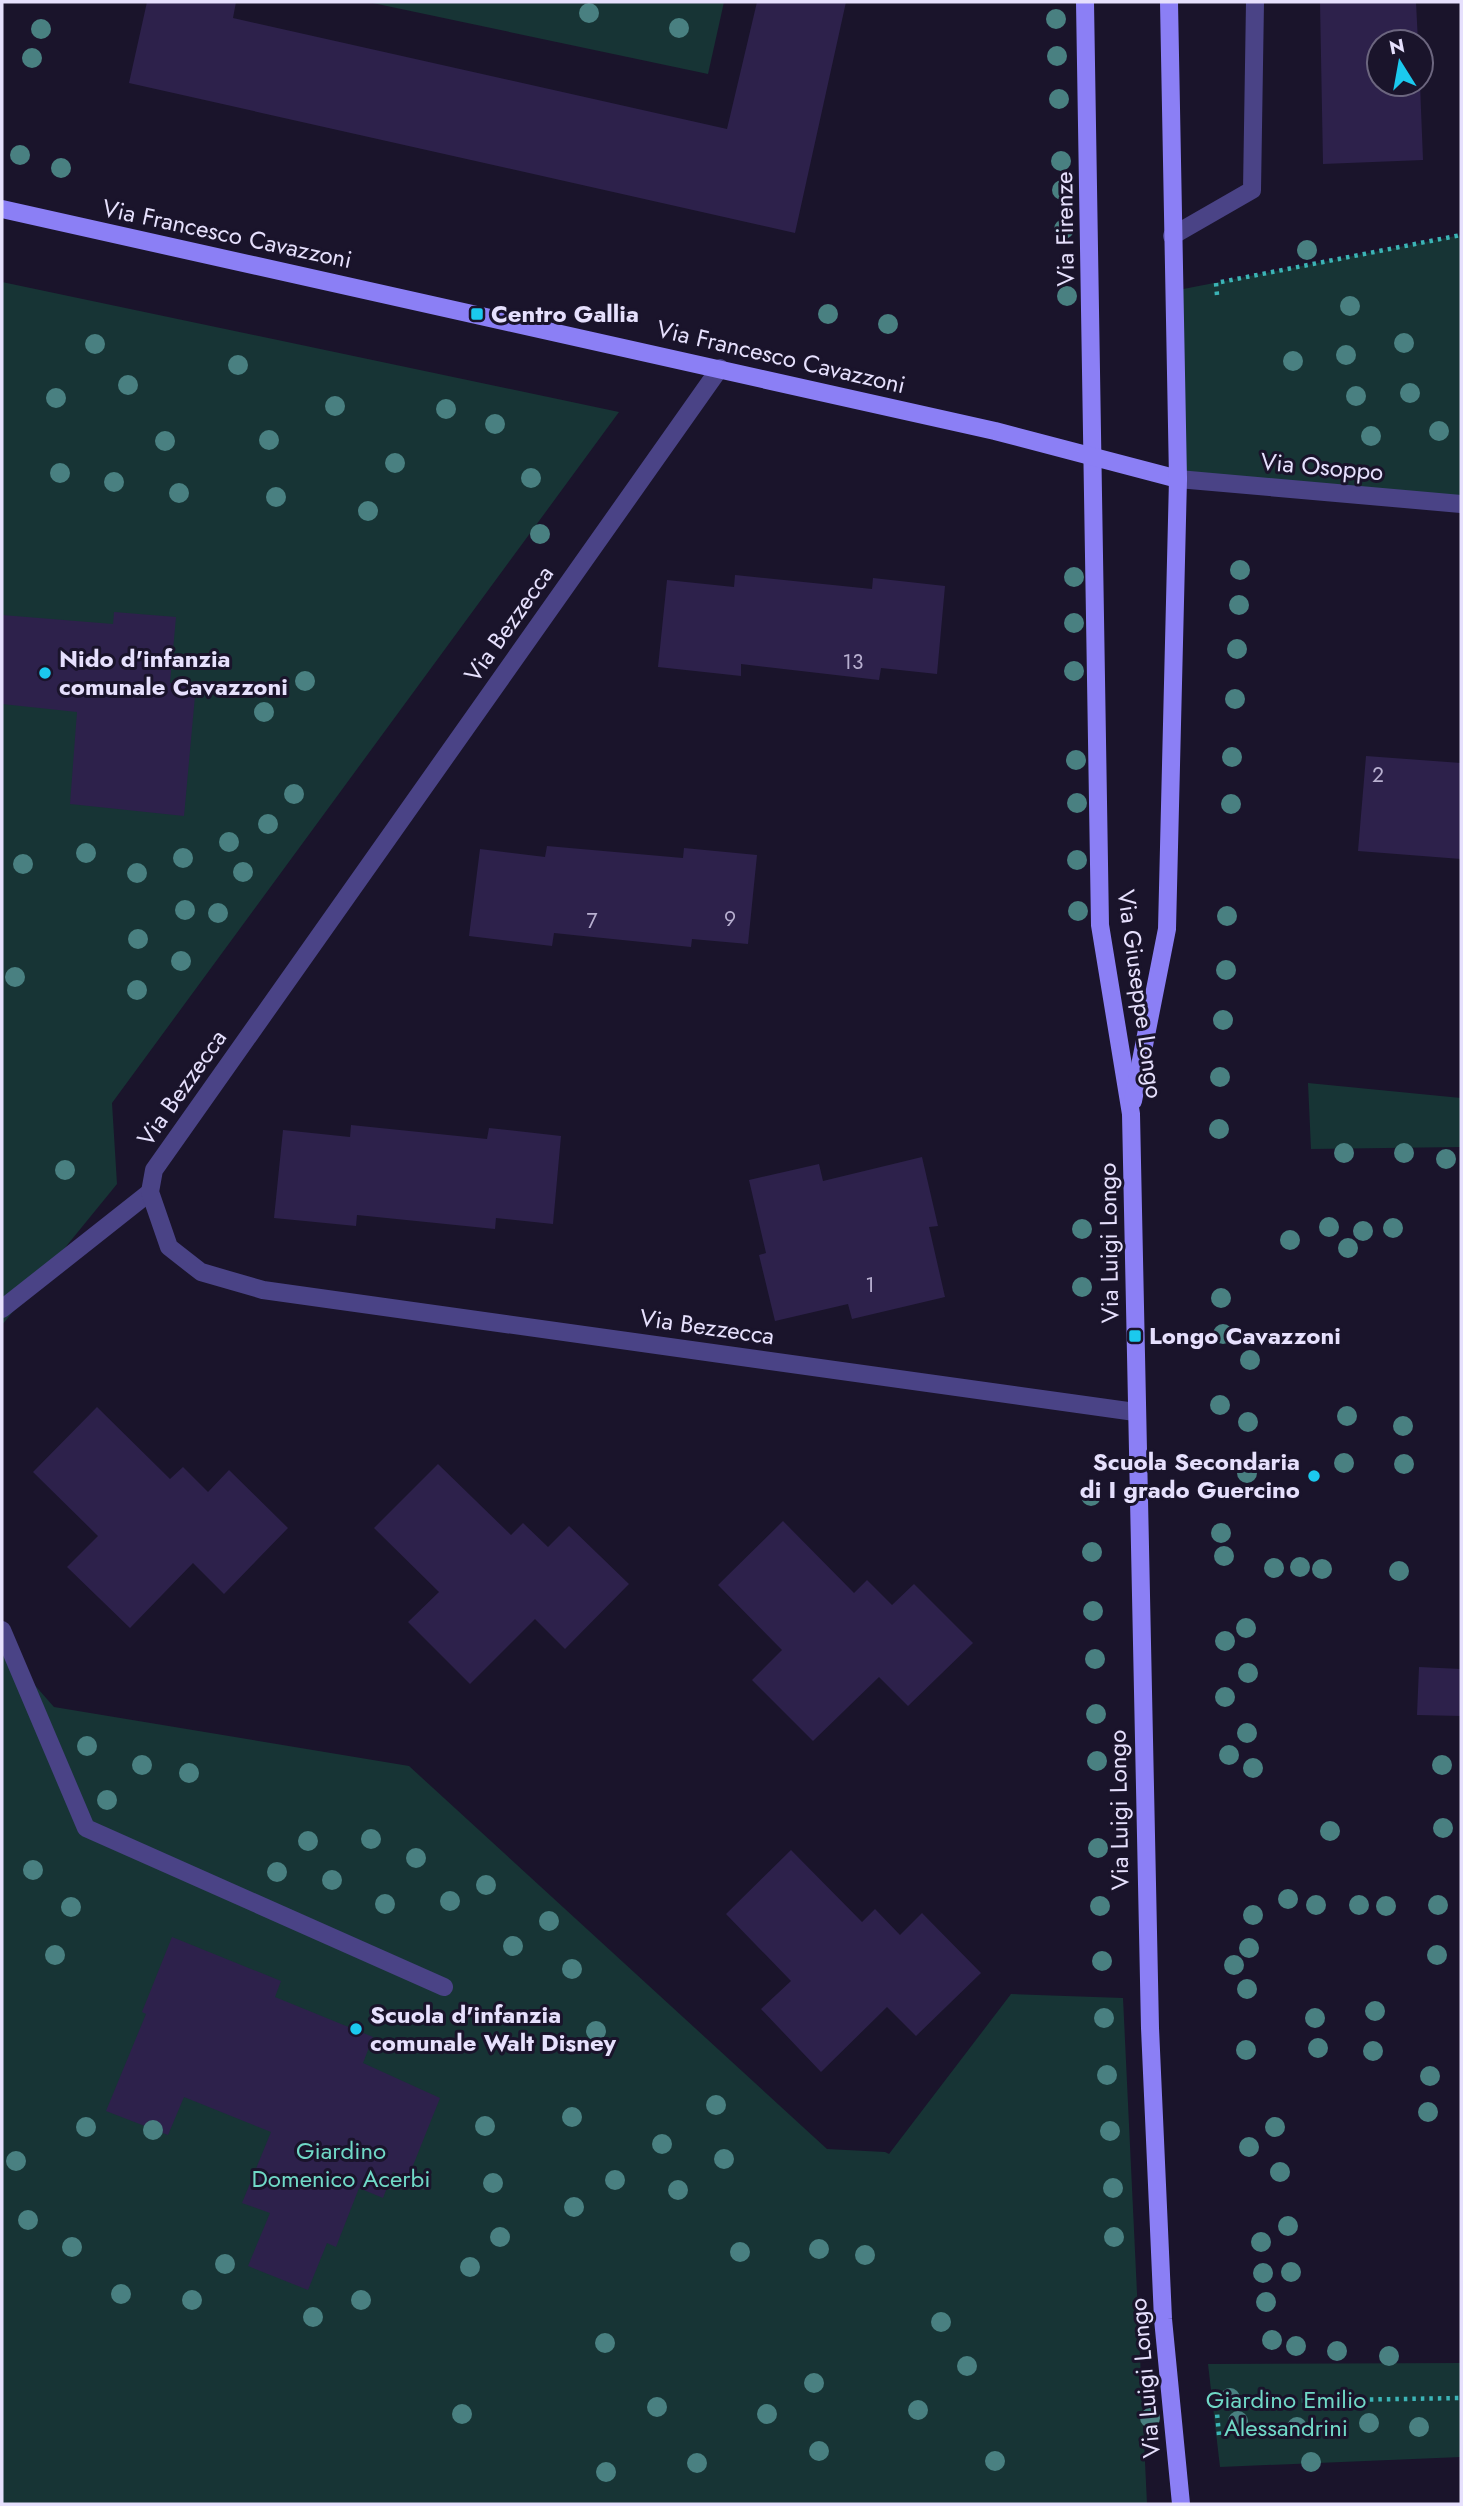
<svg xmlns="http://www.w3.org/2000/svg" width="1463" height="2506" viewBox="0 0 1463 2506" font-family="Jost,sans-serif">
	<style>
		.green { fill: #173435 }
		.building { fill: #2d214b }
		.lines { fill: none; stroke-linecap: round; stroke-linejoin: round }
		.path { stroke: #3bb4b6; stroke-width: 4.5; stroke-dasharray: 3.5 5; stroke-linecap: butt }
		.lane { stroke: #4a4386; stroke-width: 18 }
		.street { stroke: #4a4386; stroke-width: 18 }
		.secondary { stroke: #8b7ff5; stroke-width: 18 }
		.tree { fill: #498081 }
		.poi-dot { fill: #1bc9ee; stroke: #1a142b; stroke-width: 2.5 }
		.labels { text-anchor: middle; stroke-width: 6; stroke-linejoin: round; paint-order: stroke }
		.number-label { font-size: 21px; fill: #b8b0d0 }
		.street-label { font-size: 24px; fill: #e6e0fd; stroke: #1a142b }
		.poi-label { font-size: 24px; font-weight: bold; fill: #e6e0fd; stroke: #1a142b; text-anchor: start }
		.park-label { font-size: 24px; fill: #70d9c7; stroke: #1a142b }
	</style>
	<rect width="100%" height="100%" fill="#1a142b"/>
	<g class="green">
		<polygon points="368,2 724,2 708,74"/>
		<polygon points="1461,235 1461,504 1178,479 1173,291"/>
		<polygon points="2,282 619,412 112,1103 117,1184 2,1325"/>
		<polygon points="1308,1083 1461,1098 1461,1147 1311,1149"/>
		<polygon points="2,1648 54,1707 409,1766 827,2149 885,2152 889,2154 1011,1994 1123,1998 1147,2504 2,2504"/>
		<polygon points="1461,2363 1461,2457 1220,2467 1208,2364"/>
	</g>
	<g class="building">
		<polygon points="147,2 236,2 233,18 727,129 757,2 846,2 795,233 129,83"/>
		<polygon points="1320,2 1416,2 1418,42 1379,42 1379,84 1420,84 1423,160 1323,164"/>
		<polygon points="735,575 872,589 873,578 945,586 937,674 881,668 879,680 741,664 741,676 658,667 667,580 734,587"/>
		<polygon points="114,612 176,617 170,683 196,685 184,816 70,804 77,712 2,704 2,615 113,624"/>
		<polygon points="1366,756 1461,763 1461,859 1358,851"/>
		<polygon points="547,846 683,858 684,848 757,855 748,944 692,939 691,947 554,933 552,946 469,936 480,849 545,857"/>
		<polygon points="351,1125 487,1139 489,1128 561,1136 553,1224 496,1218 495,1229 357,1215 356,1226 274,1218 283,1130 350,1137"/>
		<polygon points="922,1157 938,1226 929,1227 945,1297 852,1319 848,1304 775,1321 759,1255 766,1253 749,1180 819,1164 823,1181"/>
		<polygon points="97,1407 170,1479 183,1467 208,1492 229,1470 288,1528 224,1594 193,1563 130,1628 67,1567 98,1536 33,1472"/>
		<polygon points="438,1464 511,1535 523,1523 548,1547 569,1526 629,1584 565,1649 535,1619 470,1684 408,1622 439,1592 374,1528"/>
		<polygon points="783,1521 854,1593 867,1580 892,1605 914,1584 973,1643 908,1706 879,1677 813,1741 752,1680 782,1650 718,1585"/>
		<polygon points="1419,1667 1461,1669 1461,1716 1417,1715"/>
		<polygon points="791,1850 862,1922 875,1909 900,1935 922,1913 981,1973 916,2036 887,2007 821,2072 761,2009 791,1981 726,1914"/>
		<polygon points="172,1937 281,1981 275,1997 373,2037 363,2063 440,2098 408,2178 393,2172 383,2198 359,2188 336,2247 327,2243 308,2290 248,2266 270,2213 242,2203 271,2132 184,2097 168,2135 106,2111 146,2014 142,2012"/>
	</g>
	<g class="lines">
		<g class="path">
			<polyline points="1217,295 1216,283 1461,235"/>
			<polyline points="1219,2435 1216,2402 1461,2398"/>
		</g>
		<g class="lane">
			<polyline points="2,1309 150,1192"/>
			<polyline points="2,1630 86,1828 444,1987"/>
		</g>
		<g class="street">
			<polyline points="1172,236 1252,190 1255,2"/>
			<polyline points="720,368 154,1170 150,1192 169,1247 201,1272 263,1290 1135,1412"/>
			<polyline points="1178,479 1461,504"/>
		</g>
		<g class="secondary">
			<polyline points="1085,2 1100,925 1131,1114 1150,2028 1163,2319 1181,2504"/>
			<polyline points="2,209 995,431 1178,479"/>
			<polyline points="1133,1101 1167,929 1178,479 1169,2"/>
		</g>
	</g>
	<g class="tree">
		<circle cx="589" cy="13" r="10"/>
		<circle cx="1056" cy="19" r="10"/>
		<circle cx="679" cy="28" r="10"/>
		<circle cx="41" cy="29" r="10"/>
		<circle cx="1057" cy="56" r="10"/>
		<circle cx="32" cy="58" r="10"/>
		<circle cx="1059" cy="99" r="10"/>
		<circle cx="20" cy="155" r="10"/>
		<circle cx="1061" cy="161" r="10"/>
		<circle cx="61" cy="168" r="10"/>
		<circle cx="1062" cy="190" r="10"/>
		<circle cx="1064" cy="229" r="10"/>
		<circle cx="1307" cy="250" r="10"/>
		<circle cx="1067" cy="296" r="10"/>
		<circle cx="1350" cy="306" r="10"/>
		<circle cx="828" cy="314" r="10"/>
		<circle cx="888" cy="324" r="10"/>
		<circle cx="1404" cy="343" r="10"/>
		<circle cx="95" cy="344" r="10"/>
		<circle cx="1346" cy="355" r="10"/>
		<circle cx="1293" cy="361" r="10"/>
		<circle cx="238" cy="365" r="10"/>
		<circle cx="128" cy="385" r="10"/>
		<circle cx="1410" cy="393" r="10"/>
		<circle cx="1356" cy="396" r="10"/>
		<circle cx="56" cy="398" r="10"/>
		<circle cx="335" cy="406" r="10"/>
		<circle cx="446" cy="409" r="10"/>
		<circle cx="495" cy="424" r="10"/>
		<circle cx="1439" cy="431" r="10"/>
		<circle cx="1371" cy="436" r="10"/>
		<circle cx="269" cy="440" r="10"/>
		<circle cx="165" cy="441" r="10"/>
		<circle cx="395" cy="463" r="10"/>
		<circle cx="60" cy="473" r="10"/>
		<circle cx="531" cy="478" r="10"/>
		<circle cx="114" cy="482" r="10"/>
		<circle cx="179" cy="493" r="10"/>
		<circle cx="276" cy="497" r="10"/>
		<circle cx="368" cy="511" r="10"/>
		<circle cx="540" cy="534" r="10"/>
		<circle cx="1240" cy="570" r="10"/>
		<circle cx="1074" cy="577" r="10"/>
		<circle cx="1239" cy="605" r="10"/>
		<circle cx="1074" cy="623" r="10"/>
		<circle cx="1237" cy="649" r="10"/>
		<circle cx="1074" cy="671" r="10"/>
		<circle cx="305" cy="681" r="10"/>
		<circle cx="1235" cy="699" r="10"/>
		<circle cx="264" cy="712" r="10"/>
		<circle cx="1232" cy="757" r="10"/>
		<circle cx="1076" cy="760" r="10"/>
		<circle cx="294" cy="794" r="10"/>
		<circle cx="1077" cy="803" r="10"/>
		<circle cx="1231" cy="804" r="10"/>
		<circle cx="268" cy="824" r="10"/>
		<circle cx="229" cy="842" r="10"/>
		<circle cx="86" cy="853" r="10"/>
		<circle cx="183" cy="858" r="10"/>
		<circle cx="1077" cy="860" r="10"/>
		<circle cx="23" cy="864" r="10"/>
		<circle cx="243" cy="872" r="10"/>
		<circle cx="137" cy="873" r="10"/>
		<circle cx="185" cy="910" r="10"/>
		<circle cx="1078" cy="911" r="10"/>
		<circle cx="218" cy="913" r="10"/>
		<circle cx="1227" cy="916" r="10"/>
		<circle cx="138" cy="939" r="10"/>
		<circle cx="181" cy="961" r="10"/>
		<circle cx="1226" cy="970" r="10"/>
		<circle cx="15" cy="977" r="10"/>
		<circle cx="137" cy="990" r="10"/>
		<circle cx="1223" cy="1020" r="10"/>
		<circle cx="1220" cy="1077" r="10"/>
		<circle cx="1219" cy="1129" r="10"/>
		<circle cx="1344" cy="1153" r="10"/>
		<circle cx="1404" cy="1153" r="10"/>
		<circle cx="1446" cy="1159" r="10"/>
		<circle cx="65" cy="1170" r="10"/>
		<circle cx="1329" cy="1227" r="10"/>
		<circle cx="1393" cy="1228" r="10"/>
		<circle cx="1082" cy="1229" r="10"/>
		<circle cx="1363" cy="1231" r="10"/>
		<circle cx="1290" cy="1240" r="10"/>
		<circle cx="1348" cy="1248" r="10"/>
		<circle cx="1082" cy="1287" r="10"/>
		<circle cx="1221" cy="1298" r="10"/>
		<circle cx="1223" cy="1334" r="10"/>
		<circle cx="1250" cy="1360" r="10"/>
		<circle cx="1220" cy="1405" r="10"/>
		<circle cx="1347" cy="1416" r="10"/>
		<circle cx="1248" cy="1422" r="10"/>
		<circle cx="1403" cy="1426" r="10"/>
		<circle cx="1344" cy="1463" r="10"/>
		<circle cx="1404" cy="1464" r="10"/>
		<circle cx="1247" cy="1473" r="10"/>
		<circle cx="1091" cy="1496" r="10"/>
		<circle cx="1221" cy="1533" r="10"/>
		<circle cx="1092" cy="1552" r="10"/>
		<circle cx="1224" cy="1556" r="10"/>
		<circle cx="1300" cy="1567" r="10"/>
		<circle cx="1274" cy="1568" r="10"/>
		<circle cx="1322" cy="1569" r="10"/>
		<circle cx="1399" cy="1571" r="10"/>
		<circle cx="1093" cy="1611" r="10"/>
		<circle cx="1246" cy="1628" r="10"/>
		<circle cx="1225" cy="1641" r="10"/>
		<circle cx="1095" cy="1659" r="10"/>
		<circle cx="1248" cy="1673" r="10"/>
		<circle cx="1225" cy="1697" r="10"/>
		<circle cx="1096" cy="1714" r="10"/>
		<circle cx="1247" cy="1733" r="10"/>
		<circle cx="87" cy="1746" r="10"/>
		<circle cx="1229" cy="1755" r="10"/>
		<circle cx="1097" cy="1761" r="10"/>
		<circle cx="142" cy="1765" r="10"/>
		<circle cx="1442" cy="1765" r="10"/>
		<circle cx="1253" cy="1768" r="10"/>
		<circle cx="189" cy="1773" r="10"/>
		<circle cx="107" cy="1800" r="10"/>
		<circle cx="1443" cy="1828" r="10"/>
		<circle cx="1330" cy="1831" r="10"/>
		<circle cx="371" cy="1839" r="10"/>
		<circle cx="308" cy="1841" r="10"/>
		<circle cx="1098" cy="1848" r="10"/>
		<circle cx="416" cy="1858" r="10"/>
		<circle cx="33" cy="1870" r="10"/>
		<circle cx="277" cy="1872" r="10"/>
		<circle cx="332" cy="1880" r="10"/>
		<circle cx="486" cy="1885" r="10"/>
		<circle cx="1288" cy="1899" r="10"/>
		<circle cx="450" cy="1901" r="10"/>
		<circle cx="385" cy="1904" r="10"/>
		<circle cx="1316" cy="1905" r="10"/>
		<circle cx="1359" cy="1905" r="10"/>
		<circle cx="1438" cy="1905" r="10"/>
		<circle cx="1100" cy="1906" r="10"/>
		<circle cx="1386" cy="1906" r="10"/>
		<circle cx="71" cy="1907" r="10"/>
		<circle cx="1253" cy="1915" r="10"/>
		<circle cx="549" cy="1921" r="10"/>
		<circle cx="513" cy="1946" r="10"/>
		<circle cx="1249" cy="1948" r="10"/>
		<circle cx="55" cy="1955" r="10"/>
		<circle cx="1437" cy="1955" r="10"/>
		<circle cx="1102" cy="1961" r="10"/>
		<circle cx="1234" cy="1965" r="10"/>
		<circle cx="572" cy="1969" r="10"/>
		<circle cx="1247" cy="1989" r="10"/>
		<circle cx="1375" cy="2011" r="10"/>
		<circle cx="1104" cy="2018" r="10"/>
		<circle cx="1315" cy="2018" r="10"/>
		<circle cx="596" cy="2031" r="10"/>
		<circle cx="1318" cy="2048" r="10"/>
		<circle cx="1246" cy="2050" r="10"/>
		<circle cx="1373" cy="2051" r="10"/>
		<circle cx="1107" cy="2075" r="10"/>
		<circle cx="1430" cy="2076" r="10"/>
		<circle cx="716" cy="2105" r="10"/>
		<circle cx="1428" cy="2112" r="10"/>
		<circle cx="572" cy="2117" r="10"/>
		<circle cx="485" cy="2126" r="10"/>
		<circle cx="86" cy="2127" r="10"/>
		<circle cx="1275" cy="2127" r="10"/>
		<circle cx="153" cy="2130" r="10"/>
		<circle cx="1110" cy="2131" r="10"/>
		<circle cx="662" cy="2144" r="10"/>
		<circle cx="1249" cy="2147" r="10"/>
		<circle cx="724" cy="2159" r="10"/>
		<circle cx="16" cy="2161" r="10"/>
		<circle cx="1280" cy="2172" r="10"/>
		<circle cx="615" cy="2180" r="10"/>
		<circle cx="493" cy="2183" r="10"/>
		<circle cx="1113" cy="2188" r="10"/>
		<circle cx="678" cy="2190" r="10"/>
		<circle cx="574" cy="2207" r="10"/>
		<circle cx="28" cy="2220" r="10"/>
		<circle cx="1288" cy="2226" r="10"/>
		<circle cx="500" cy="2237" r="10"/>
		<circle cx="1114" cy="2237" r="10"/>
		<circle cx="1261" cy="2242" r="10"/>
		<circle cx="72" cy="2247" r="10"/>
		<circle cx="819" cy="2249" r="10"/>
		<circle cx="740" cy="2252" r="10"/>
		<circle cx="865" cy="2255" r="10"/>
		<circle cx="225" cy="2264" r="10"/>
		<circle cx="470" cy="2267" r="10"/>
		<circle cx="1291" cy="2272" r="10"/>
		<circle cx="1263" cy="2273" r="10"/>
		<circle cx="121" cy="2294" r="10"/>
		<circle cx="192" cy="2300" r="10"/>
		<circle cx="361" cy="2300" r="10"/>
		<circle cx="1266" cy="2302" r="10"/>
		<circle cx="313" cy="2317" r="10"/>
		<circle cx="941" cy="2322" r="10"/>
		<circle cx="1272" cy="2340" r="10"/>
		<circle cx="605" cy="2343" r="10"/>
		<circle cx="1296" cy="2346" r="10"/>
		<circle cx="1337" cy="2351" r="10"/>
		<circle cx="1389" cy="2356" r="10"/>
		<circle cx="967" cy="2366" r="10"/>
		<circle cx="814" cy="2383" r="10"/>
		<circle cx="1230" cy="2398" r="10"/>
		<circle cx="657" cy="2407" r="10"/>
		<circle cx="918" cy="2410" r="10"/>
		<circle cx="462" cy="2414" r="10"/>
		<circle cx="767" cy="2414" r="10"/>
		<circle cx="1150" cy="2418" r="10"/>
		<circle cx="1238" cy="2421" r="10"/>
		<circle cx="1369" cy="2423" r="10"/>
		<circle cx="1297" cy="2427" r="10"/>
		<circle cx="1419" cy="2427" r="10"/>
		<circle cx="819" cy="2451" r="10"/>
		<circle cx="995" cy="2461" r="10"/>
		<circle cx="1311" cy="2462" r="10"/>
		<circle cx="697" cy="2463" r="10"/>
		<circle cx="606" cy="2472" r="10"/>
	</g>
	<g class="poi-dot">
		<rect x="470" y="307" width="14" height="14" rx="3.5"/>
		<circle cx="45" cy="673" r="7"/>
		<rect x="1128" y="1329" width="14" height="14" rx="3.5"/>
		<circle cx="1314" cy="1476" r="7"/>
		<circle cx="356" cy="2029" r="7"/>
	</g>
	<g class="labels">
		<g class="number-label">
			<text x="853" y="669">13</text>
			<text x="1378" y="782">2</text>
			<text x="730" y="926">9</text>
			<text x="592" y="928">7</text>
			<text x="870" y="1292">1</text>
		</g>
		<g class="street-label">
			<text transform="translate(1065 229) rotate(-91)" y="8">Via Firenze</text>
			<text transform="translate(227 234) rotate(12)" y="8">Via Francesco Cavazzoni</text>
			<text transform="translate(781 357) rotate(13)" y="8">Via Francesco Cavazzoni</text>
			<text transform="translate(1322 467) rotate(5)" y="8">Via Osoppo</text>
			<text transform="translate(509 624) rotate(-55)" y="8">Via Bezzecca</text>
			<text transform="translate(1140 994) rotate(82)" y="8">Via Giuseppe Longo</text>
			<text transform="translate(182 1088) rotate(-55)" y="8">Via Bezzecca</text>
			<text transform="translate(1109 1243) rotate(-91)" y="8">Via Luigi Longo</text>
			<text transform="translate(707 1327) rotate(8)" y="8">Via Bezzecca</text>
			<text transform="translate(1119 1810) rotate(-91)" y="8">Via Luigi Longo</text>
			<text transform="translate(1145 2378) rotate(-95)" y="8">Via Luigi Longo</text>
		</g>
		<g class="poi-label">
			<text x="491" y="322">Centro Gallia</text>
			<text x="59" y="667">Nido d'infanzia<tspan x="59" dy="28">comunale Cavazzoni</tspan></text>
			<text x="1149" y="1344">Longo Cavazzoni</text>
			<text x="1300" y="1470" text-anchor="end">Scuola Secondaria<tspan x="1300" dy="28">di I grado Guercino</tspan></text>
			<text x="370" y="2023">Scuola d'infanzia<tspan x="370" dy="28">comunale Walt Disney</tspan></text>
		</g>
		<g class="park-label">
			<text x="341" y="2159">Giardino<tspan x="341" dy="28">Domenico Acerbi</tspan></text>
			<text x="1286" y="2408">Giardino Emilio<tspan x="1286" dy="28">Alessandrini</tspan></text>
		</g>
	</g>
	<rect width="1463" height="2506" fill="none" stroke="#e6e0fd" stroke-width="7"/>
	<g transform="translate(1400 63) rotate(349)"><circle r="33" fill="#1a142b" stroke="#6c667f" stroke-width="2"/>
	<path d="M0-5L12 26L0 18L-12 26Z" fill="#1bc9ee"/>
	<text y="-10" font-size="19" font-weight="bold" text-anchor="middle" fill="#e6e0fd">N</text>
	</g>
</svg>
